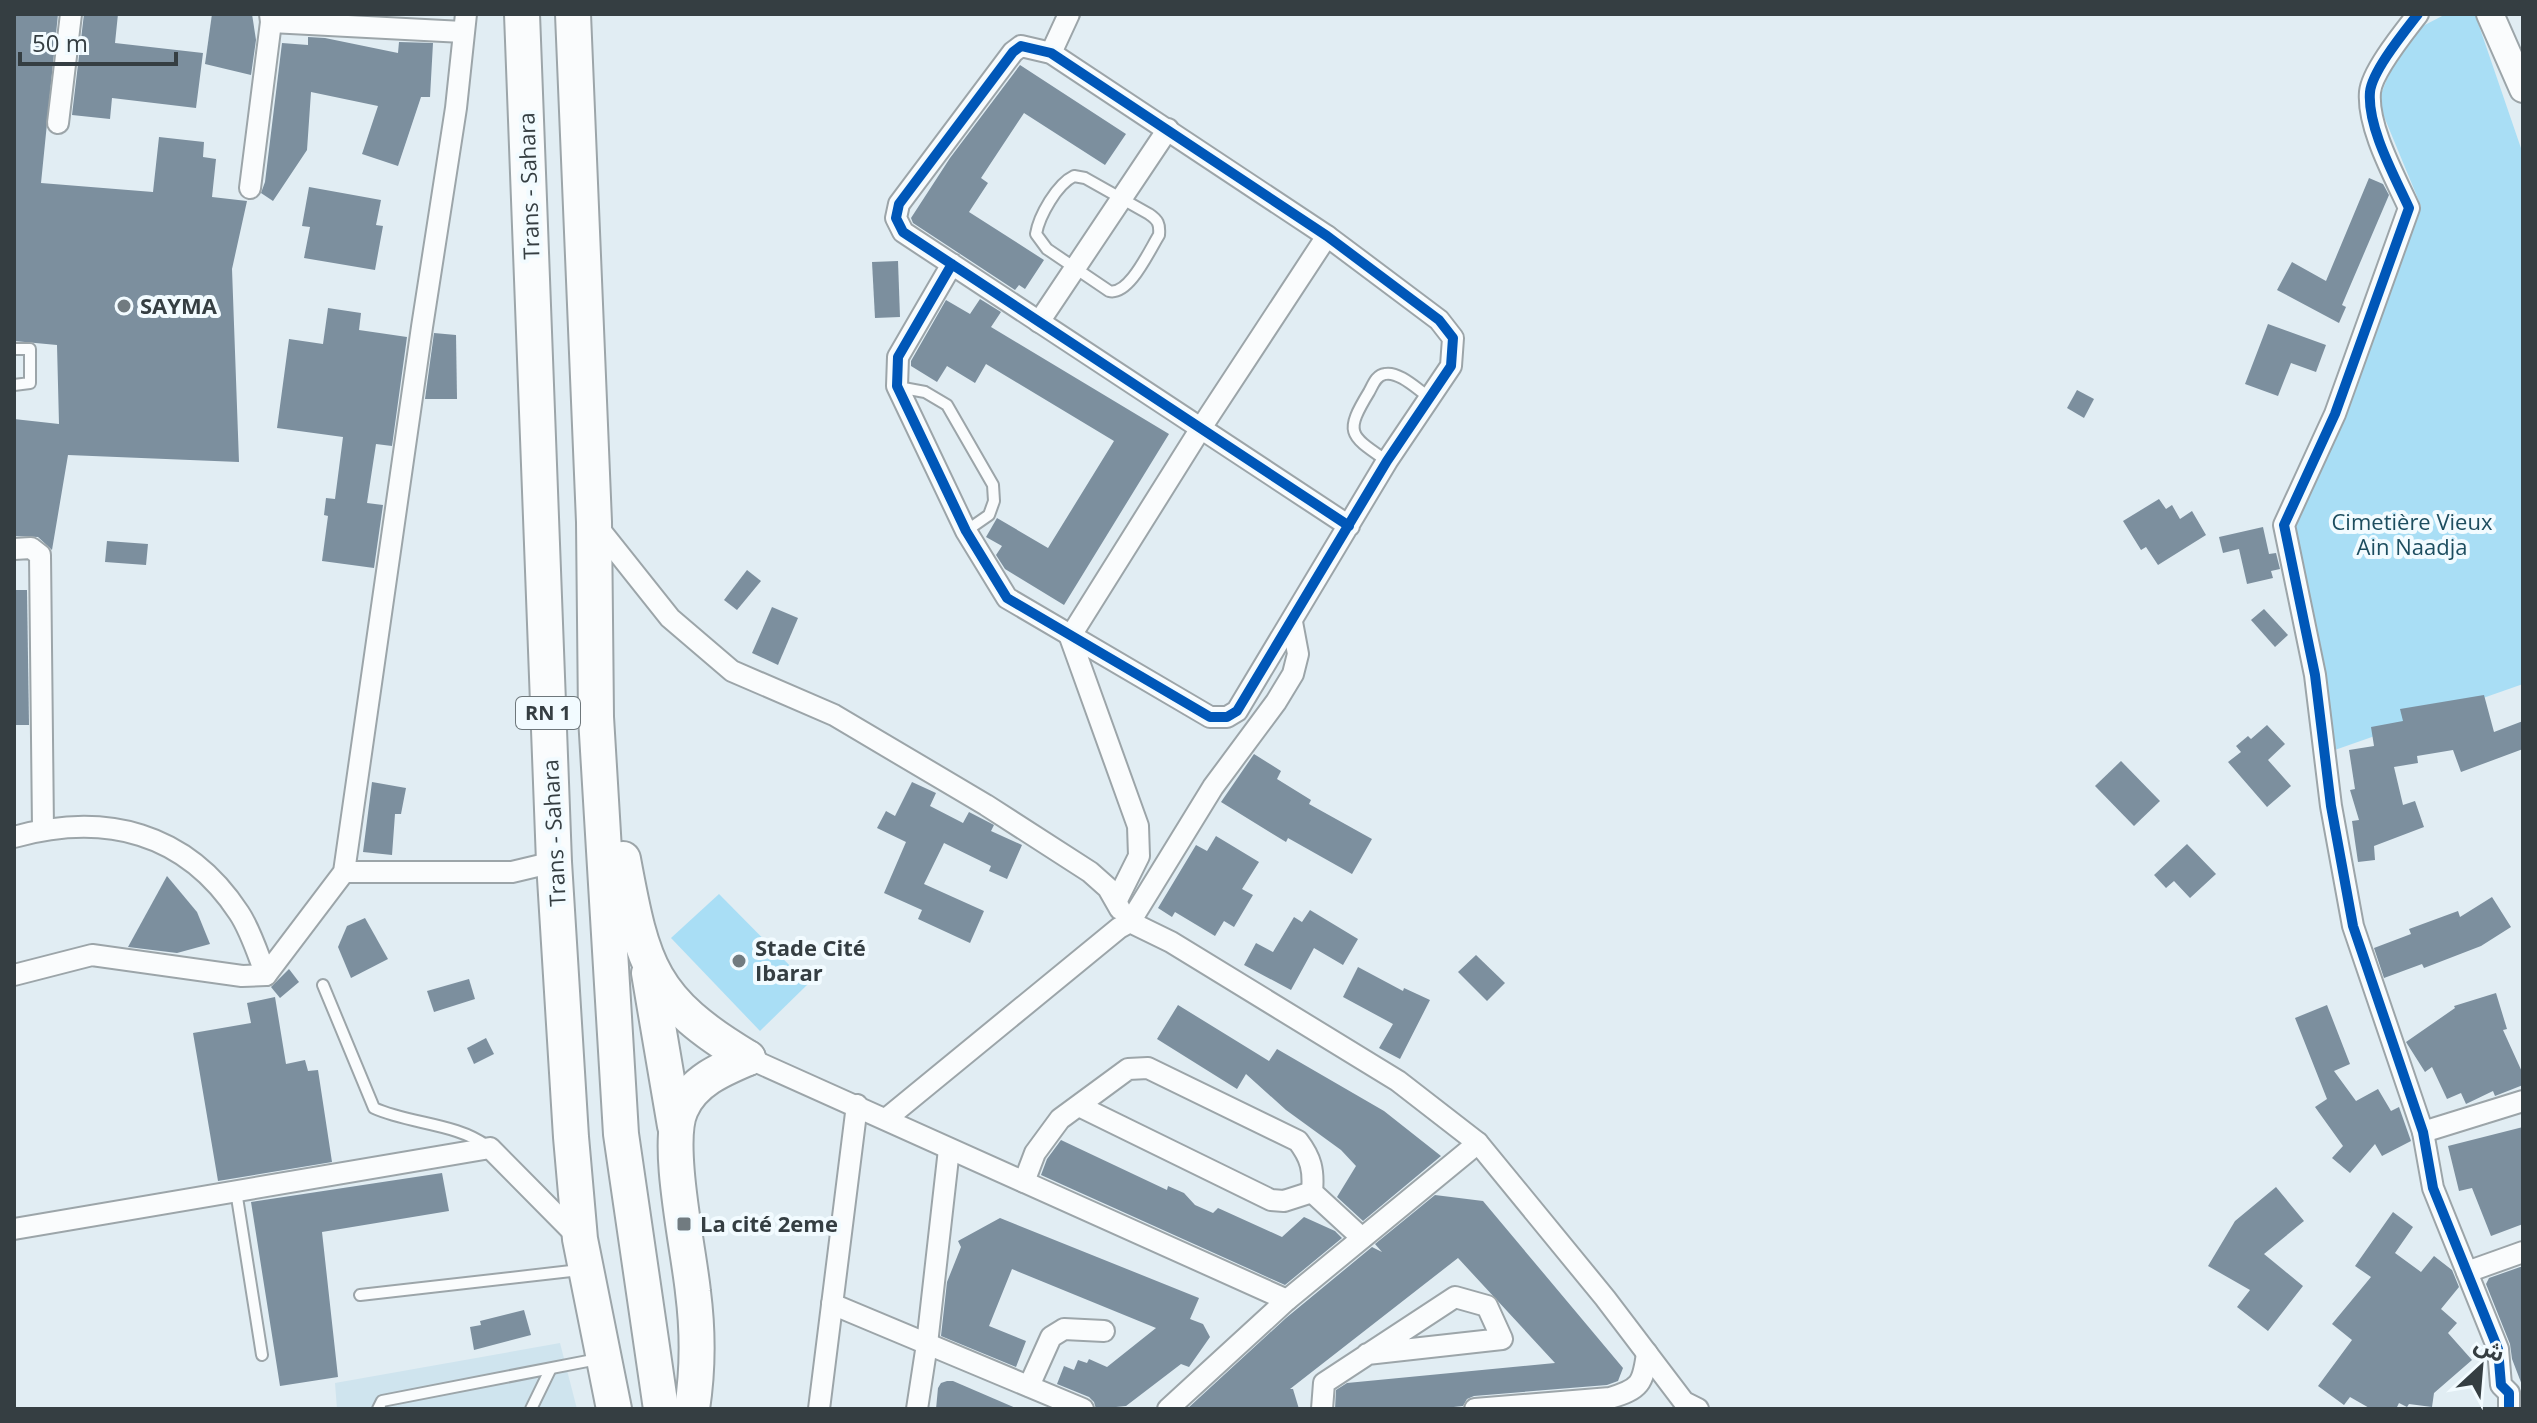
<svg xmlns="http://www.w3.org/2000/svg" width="2537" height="1423" viewBox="0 0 2537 1423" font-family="'Open Sans','Noto Sans Arabic',sans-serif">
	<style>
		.built { fill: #cfe4ee }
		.green { fill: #a9def5 }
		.building { fill: #7c8f9e }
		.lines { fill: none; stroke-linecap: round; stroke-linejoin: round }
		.service-casing { stroke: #9ca5a9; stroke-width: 14 }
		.minor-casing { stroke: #9ca5a9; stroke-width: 24 }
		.tertiary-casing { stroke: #9ca5a9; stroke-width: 30 }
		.trunk-casing { stroke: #9ca5a9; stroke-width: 38 }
		.service { stroke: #fafcfd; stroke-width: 10 }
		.minor { stroke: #fafcfd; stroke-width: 20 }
		.tertiary { stroke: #fafcfd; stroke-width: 26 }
		.trunk { stroke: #fafcfd; stroke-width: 34 }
		.cycleway-casing { stroke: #f2fbff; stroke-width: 15 }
		.cycleway { stroke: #0057b8; stroke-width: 10 }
		.poi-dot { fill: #717b80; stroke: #f2fbff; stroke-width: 3 }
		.labels { text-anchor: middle; stroke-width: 8; stroke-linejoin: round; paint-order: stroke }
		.shield { fill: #f2fbff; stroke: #6e777b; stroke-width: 2 }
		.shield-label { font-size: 20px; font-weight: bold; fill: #353e42 }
		.street-label { font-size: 22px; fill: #353e42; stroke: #f2fbff }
		.poi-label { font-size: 22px; font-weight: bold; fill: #353e42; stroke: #f2fbff; text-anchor: start }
		.park-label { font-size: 22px; fill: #1d4d5f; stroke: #f2fbff }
	</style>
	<rect width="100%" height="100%" fill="#e1edf3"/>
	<polygon class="built" points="560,1343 577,1409 337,1409 335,1383"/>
	<g class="green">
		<polygon points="2446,14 2475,14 2523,154 2523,684 2332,751 2316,627 2294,520 2338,432 2421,206 2378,102 2392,66 2417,29"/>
		<polygon points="719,894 808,984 760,1031 671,938"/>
	</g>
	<g class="building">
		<polygon points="14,14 58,14 41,183 153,192 159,137 204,142 203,157 216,159 212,197 247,201 232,269 239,462 68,455 52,550 38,537 14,536 14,419 59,424 57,345 14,341"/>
		<polygon points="84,14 118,14 115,43 203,53 196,108 112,98 110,119 72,115"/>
		<polygon points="212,14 252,14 256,40 251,75 205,64"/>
		<polygon points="308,37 325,38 398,53 399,42 433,43 430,97 421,97 398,166 362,154 378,106 311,92 307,150 273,201 261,193 265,182 282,43 308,45"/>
		<polygon points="1020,65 1126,134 1105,165 1024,113 981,178 988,183 969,212 1044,260 1025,289 1019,285 1015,290 913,223 911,218 950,158"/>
		<polygon points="2369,178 2383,184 2389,195 2342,305 2346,307 2339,323 2277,290 2292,262 2326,281"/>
		<polygon points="309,187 381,200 376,225 383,226 375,270 304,258 310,227 302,226"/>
		<polygon points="898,261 900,317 875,318 872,262"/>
		<polygon points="980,299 1001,312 991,327 1169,434 1064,605 1005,569 996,555 1002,546 986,537 997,518 1048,548 1114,441 986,364 975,383 947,366 937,382 911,366 911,361 946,300 970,314"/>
		<polygon points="328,308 361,313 359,330 407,337 392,446 376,444 367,503 383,505 374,568 322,561 328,516 324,515 326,498 335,499 343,437 277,428 289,339 323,344"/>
		<polygon points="2268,324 2326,345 2316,372 2291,363 2278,396 2245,384"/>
		<polygon points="434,333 456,335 457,399 425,399"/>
		<polygon points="2077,390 2094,399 2084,418 2067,408"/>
		<polygon points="2159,499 2166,509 2172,505 2180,519 2192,511 2206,535 2158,565 2146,547 2141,550 2123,521"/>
		<polygon points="2263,527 2269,554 2276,553 2280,569 2271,571 2273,578 2247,584 2239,549 2223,553 2219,537"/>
		<polygon points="107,541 148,544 146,565 105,562"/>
		<polygon points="747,570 761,581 737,610 724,600"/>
		<polygon points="14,590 27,590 29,725 14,725"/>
		<polygon points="772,607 798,618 778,665 752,653"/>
		<polygon points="2264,609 2288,635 2275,647 2251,620"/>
		<polygon points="2484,695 2494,732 2523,721 2523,749 2461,772 2453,750 2417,756 2418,763 2394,767 2403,805 2415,801 2424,827 2374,846 2375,860 2358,862 2352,821 2359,820 2350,790 2355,789 2349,750 2374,746 2371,727 2403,721 2400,709"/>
		<polygon points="2267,725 2285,744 2268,760 2291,786 2267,807 2228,762 2241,752 2236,746 2248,736 2251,739"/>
		<polygon points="1254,754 1281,771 1277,779 1311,800 1309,804 1372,839 1352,874 1288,838 1286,842 1221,802"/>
		<polygon points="2121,761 2160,801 2134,826 2095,786"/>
		<polygon points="372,782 406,788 401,814 395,814 392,855 363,852"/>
		<polygon points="912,782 936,793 930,806 963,823 969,812 994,825 991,831 1022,845 1007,879 989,871 991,866 944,843 924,884 984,911 970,943 918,919 922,910 884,893 906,842 877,828 886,811 895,816"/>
		<polygon points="1216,836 1259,862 1242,889 1253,895 1234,927 1224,921 1215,936 1175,912 1172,917 1158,908 1196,845 1207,851"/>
		<polygon points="2187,844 2216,874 2190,898 2174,881 2166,888 2154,875"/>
		<polygon points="167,876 197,912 210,944 177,953 128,947"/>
		<polygon points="2492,897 2511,927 2481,946 2424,968 2422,964 2384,978 2374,948 2411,934 2409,929 2458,911 2460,917"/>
		<polygon points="1310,910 1358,939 1343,965 1314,948 1291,990 1244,965 1256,943 1273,952 1294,917 1302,922"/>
		<polygon points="365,918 388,959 351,978 338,947 347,926"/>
		<polygon points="1476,955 1505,983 1487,1001 1458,972"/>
		<polygon points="1358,967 1403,991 1404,988 1430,1000 1400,1059 1379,1048 1393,1024 1343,997"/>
		<polygon points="289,969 299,982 280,998 271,987"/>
		<polygon points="469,979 475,999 434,1012 427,991"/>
		<polygon points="2496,993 2507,1029 2503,1030 2523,1074 2523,1085 2495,1096 2493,1091 2466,1104 2461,1093 2447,1099 2432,1067 2425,1072 2406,1042 2455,1008 2454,1006"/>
		<polygon points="275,997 286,1064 305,1060 308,1071 318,1070 332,1162 218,1181 193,1033 251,1023 247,1003"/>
		<polygon points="1178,1005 1269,1061 1277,1049 1384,1111 1441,1156 1363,1221 1337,1197 1356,1166 1341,1150 1286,1110 1246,1074 1237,1089 1157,1039"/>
		<polygon points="2327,1005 2350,1064 2334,1071 2356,1101 2378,1089 2391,1111 2399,1107 2411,1141 2382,1156 2375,1144 2350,1173 2332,1158 2343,1146 2315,1107 2327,1099 2295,1018"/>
		<polygon points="486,1038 494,1054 474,1064 467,1048"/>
		<polygon points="2523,1127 2523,1224 2491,1236 2472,1188 2459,1191 2448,1146"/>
		<polygon points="1061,1140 1167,1190 1168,1186 1184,1193 1195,1205 1213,1213 1218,1208 1282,1237 1304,1217 1335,1231 1342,1238 1285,1285 1041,1175 1047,1159"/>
		<polygon points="442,1173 449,1211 322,1232 338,1377 280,1386 251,1202"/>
		<polygon points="2276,1187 2304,1221 2264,1254 2303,1286 2268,1331 2237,1307 2250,1290 2208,1266 2235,1221"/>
		<polygon points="1435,1195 1483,1201 1623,1368 1618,1381 1607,1385 1474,1396 1467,1399 1463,1406 1435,1409 1335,1409 1336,1390 1347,1383 1555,1363 1458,1258 1290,1389 1293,1389 1299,1409 1187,1409 1286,1318 1372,1247 1382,1252 1375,1244"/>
		<polygon points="2393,1212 2413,1227 2395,1253 2421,1272 2434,1256 2452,1270 2459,1287 2441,1309 2457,1323 2448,1333 2472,1360 2434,1393 2432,1407 2409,1404 2407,1407 2399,1403 2396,1409 2371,1409 2350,1397 2344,1405 2318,1386 2352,1340 2332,1324 2371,1277 2355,1266"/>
		<polygon points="1000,1218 1199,1298 1190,1319 1203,1324 1210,1337 1189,1367 1181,1364 1126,1406 1096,1409 1094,1402 1089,1397 1057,1384 1064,1366 1074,1370 1078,1360 1087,1363 1089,1359 1107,1367 1156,1328 1012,1269 989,1326 1026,1341 1016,1367 941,1336 947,1282 961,1247 958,1241"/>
		<polygon points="2523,1266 2523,1384 2522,1385 2512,1359 2510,1344 2486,1284 2489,1278"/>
		<polygon points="524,1310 531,1335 474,1350 470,1327 481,1325 480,1321"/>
		<polygon points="947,1381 953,1381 1018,1409 936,1409 938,1388 941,1383"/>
	</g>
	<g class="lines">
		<g class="service-casing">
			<g id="service">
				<path d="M1074,176L1085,178L1149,214C1158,220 1160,224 1159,235C1149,251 1129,296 1109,291L1047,249L1036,234C1039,216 1057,184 1074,176Z"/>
				<polyline points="14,349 30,349 30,383 14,385"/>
				<polyline points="898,387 925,392 947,405 993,485 994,501 989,515 966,531"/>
				<path d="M1387,461C1349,435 1344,433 1369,392C1373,385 1376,375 1385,374C1399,371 1418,390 1429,397"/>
				<path d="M323,985L374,1108C409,1124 456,1123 487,1146"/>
				<polyline points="236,1191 262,1355"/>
				<polyline points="360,1295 580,1270"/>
				<polyline points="378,1409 382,1401 598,1359"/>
				<polyline points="531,1409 550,1370"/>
			</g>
		</g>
		<g class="minor-casing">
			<g id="minor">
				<path d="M2418,14C2405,31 2372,71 2370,92C2367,127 2395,177 2409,208L2335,414L2284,525L2315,675L2331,806L2353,926L2423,1132L2433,1188L2498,1349L2501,1385L2509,1393V1409"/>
				<polyline points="271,22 463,32"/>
				<polyline points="1051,53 1069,14"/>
				<polyline points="58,123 71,14"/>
				<polyline points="250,188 271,22 270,14"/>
				<polyline points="952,264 898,357 897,386 966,531 1007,598 1210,717 1227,717 1237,711 1387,461 1451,366 1453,338 1439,320 1327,236 1051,53 1021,46 1013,52 899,204 896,218 903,232 1349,526"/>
				<polyline points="1039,322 1168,129"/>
				<polyline points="596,525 670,618 732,671 834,715 986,805 1090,872 1108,888 1120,909"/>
				<polyline points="14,549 31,548 40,555 43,829"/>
				<path d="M14,837C105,812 186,832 239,913C251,931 258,955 266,975"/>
				<polyline points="344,872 512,872 554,862"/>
				<polyline points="1117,900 1139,856 1138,826 1070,637 1201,428 1327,236"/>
				<polyline points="1130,922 1213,787 1276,702 1293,674 1298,654 1292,622"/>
				<polyline points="14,975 92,955 242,976 266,975 344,872 422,327 456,108 466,14"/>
				<polyline points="748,1058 1287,1300"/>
				<polyline points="1079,1106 1271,1200 1284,1201 1312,1192"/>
				<polyline points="886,1119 1119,928 1130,922 1171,942 1398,1081 1478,1143 1605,1298 1684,1402 1698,1409"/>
				<polyline points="2423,1132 2523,1101"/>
				<path d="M1024,1182L1035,1153L1060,1119L1128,1069L1148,1068L1298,1141C1311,1158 1314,1170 1312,1192L1362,1238"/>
				<polyline points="14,1229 490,1148 580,1239"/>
				<polyline points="2467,1272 2523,1252"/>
				<polyline points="832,1304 1083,1409"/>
				<polyline points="1029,1386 1051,1337 1064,1329 1104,1331"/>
				<polyline points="819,1409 857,1105"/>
				<polyline points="917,1409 927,1344 949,1149"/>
				<polyline points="1168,1409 1287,1300 1478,1143"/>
				<polyline points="1322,1409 1324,1383 1455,1297 1487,1306 1502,1339 1367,1354"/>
				<path d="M1475,1409L1610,1398C1640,1389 1643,1384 1647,1353"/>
			</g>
		</g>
		<g class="tertiary-casing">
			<polyline id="tertiary" points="2490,14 2523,89"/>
		</g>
		<g class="trunk-casing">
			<g id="trunk">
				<polyline points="522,14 554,862 571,1137 580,1239 614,1409"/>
				<polyline points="573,14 594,522 596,717 621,1134 661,1409"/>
				<path d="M623,859C643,967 651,1000 748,1058"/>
				<polyline points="649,973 675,1126"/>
				<path d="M692,1409C698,1370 698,1331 693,1292C689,1251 665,1143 681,1109C693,1081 722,1069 748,1058"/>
			</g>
		</g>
		<use href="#service" class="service"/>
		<use href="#minor" class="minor"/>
		<use href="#tertiary" class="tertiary"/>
		<use href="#trunk" class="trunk"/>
		<g class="cycleway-casing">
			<g id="cycleway">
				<path d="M2418,14C2405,31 2372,71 2370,92C2367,127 2395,177 2409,208L2335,414L2284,525L2315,675L2331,806L2353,926L2423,1132L2433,1188L2498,1349L2501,1385L2509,1393V1409"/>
				<polyline points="952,264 898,357 897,386 966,531 1007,598 1210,717 1227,717 1237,711 1387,461 1451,366 1453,338 1439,320 1327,236 1051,53 1021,46 1013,52 899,204 896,218 903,232 1349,526"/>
			</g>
		</g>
		<use href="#cycleway" class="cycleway"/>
	</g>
	<g class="poi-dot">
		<circle cx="124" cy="306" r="8"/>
		<circle cx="739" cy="961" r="8"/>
		<rect x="676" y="1216" width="16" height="16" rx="4"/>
	</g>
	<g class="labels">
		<rect class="shield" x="516" y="697" width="64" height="32" rx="6"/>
		<g class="shield-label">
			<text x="548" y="720">RN 1</text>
		</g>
		<g class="street-label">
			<text transform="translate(529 186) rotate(-92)" y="8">Trans - Sahara</text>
			<text transform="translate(554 833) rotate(-93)" y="8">Trans - Sahara</text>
		</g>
		<g class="poi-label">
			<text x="140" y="314">SAYMA</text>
			<text x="755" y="956">Stade Cité<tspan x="755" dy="25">Ibarar</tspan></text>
			<text x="700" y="1232">La cité 2eme</text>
		</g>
		<g class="park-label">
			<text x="2412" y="530">Cimetière Vieux<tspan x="2412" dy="25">Ain Naadja</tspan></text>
		</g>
	</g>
	<rect width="2537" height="1423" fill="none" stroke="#353e42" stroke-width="32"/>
	<g transform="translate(2481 1367) rotate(26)" stroke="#f2fbff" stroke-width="6" paint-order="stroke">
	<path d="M0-6L14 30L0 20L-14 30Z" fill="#353e42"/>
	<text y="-12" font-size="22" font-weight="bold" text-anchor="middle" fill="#353e42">ش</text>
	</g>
	<path d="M20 52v12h156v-12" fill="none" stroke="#353e42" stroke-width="4"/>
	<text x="32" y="52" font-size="24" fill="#353e42" stroke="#f2fbff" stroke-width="6" paint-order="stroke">50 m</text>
</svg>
